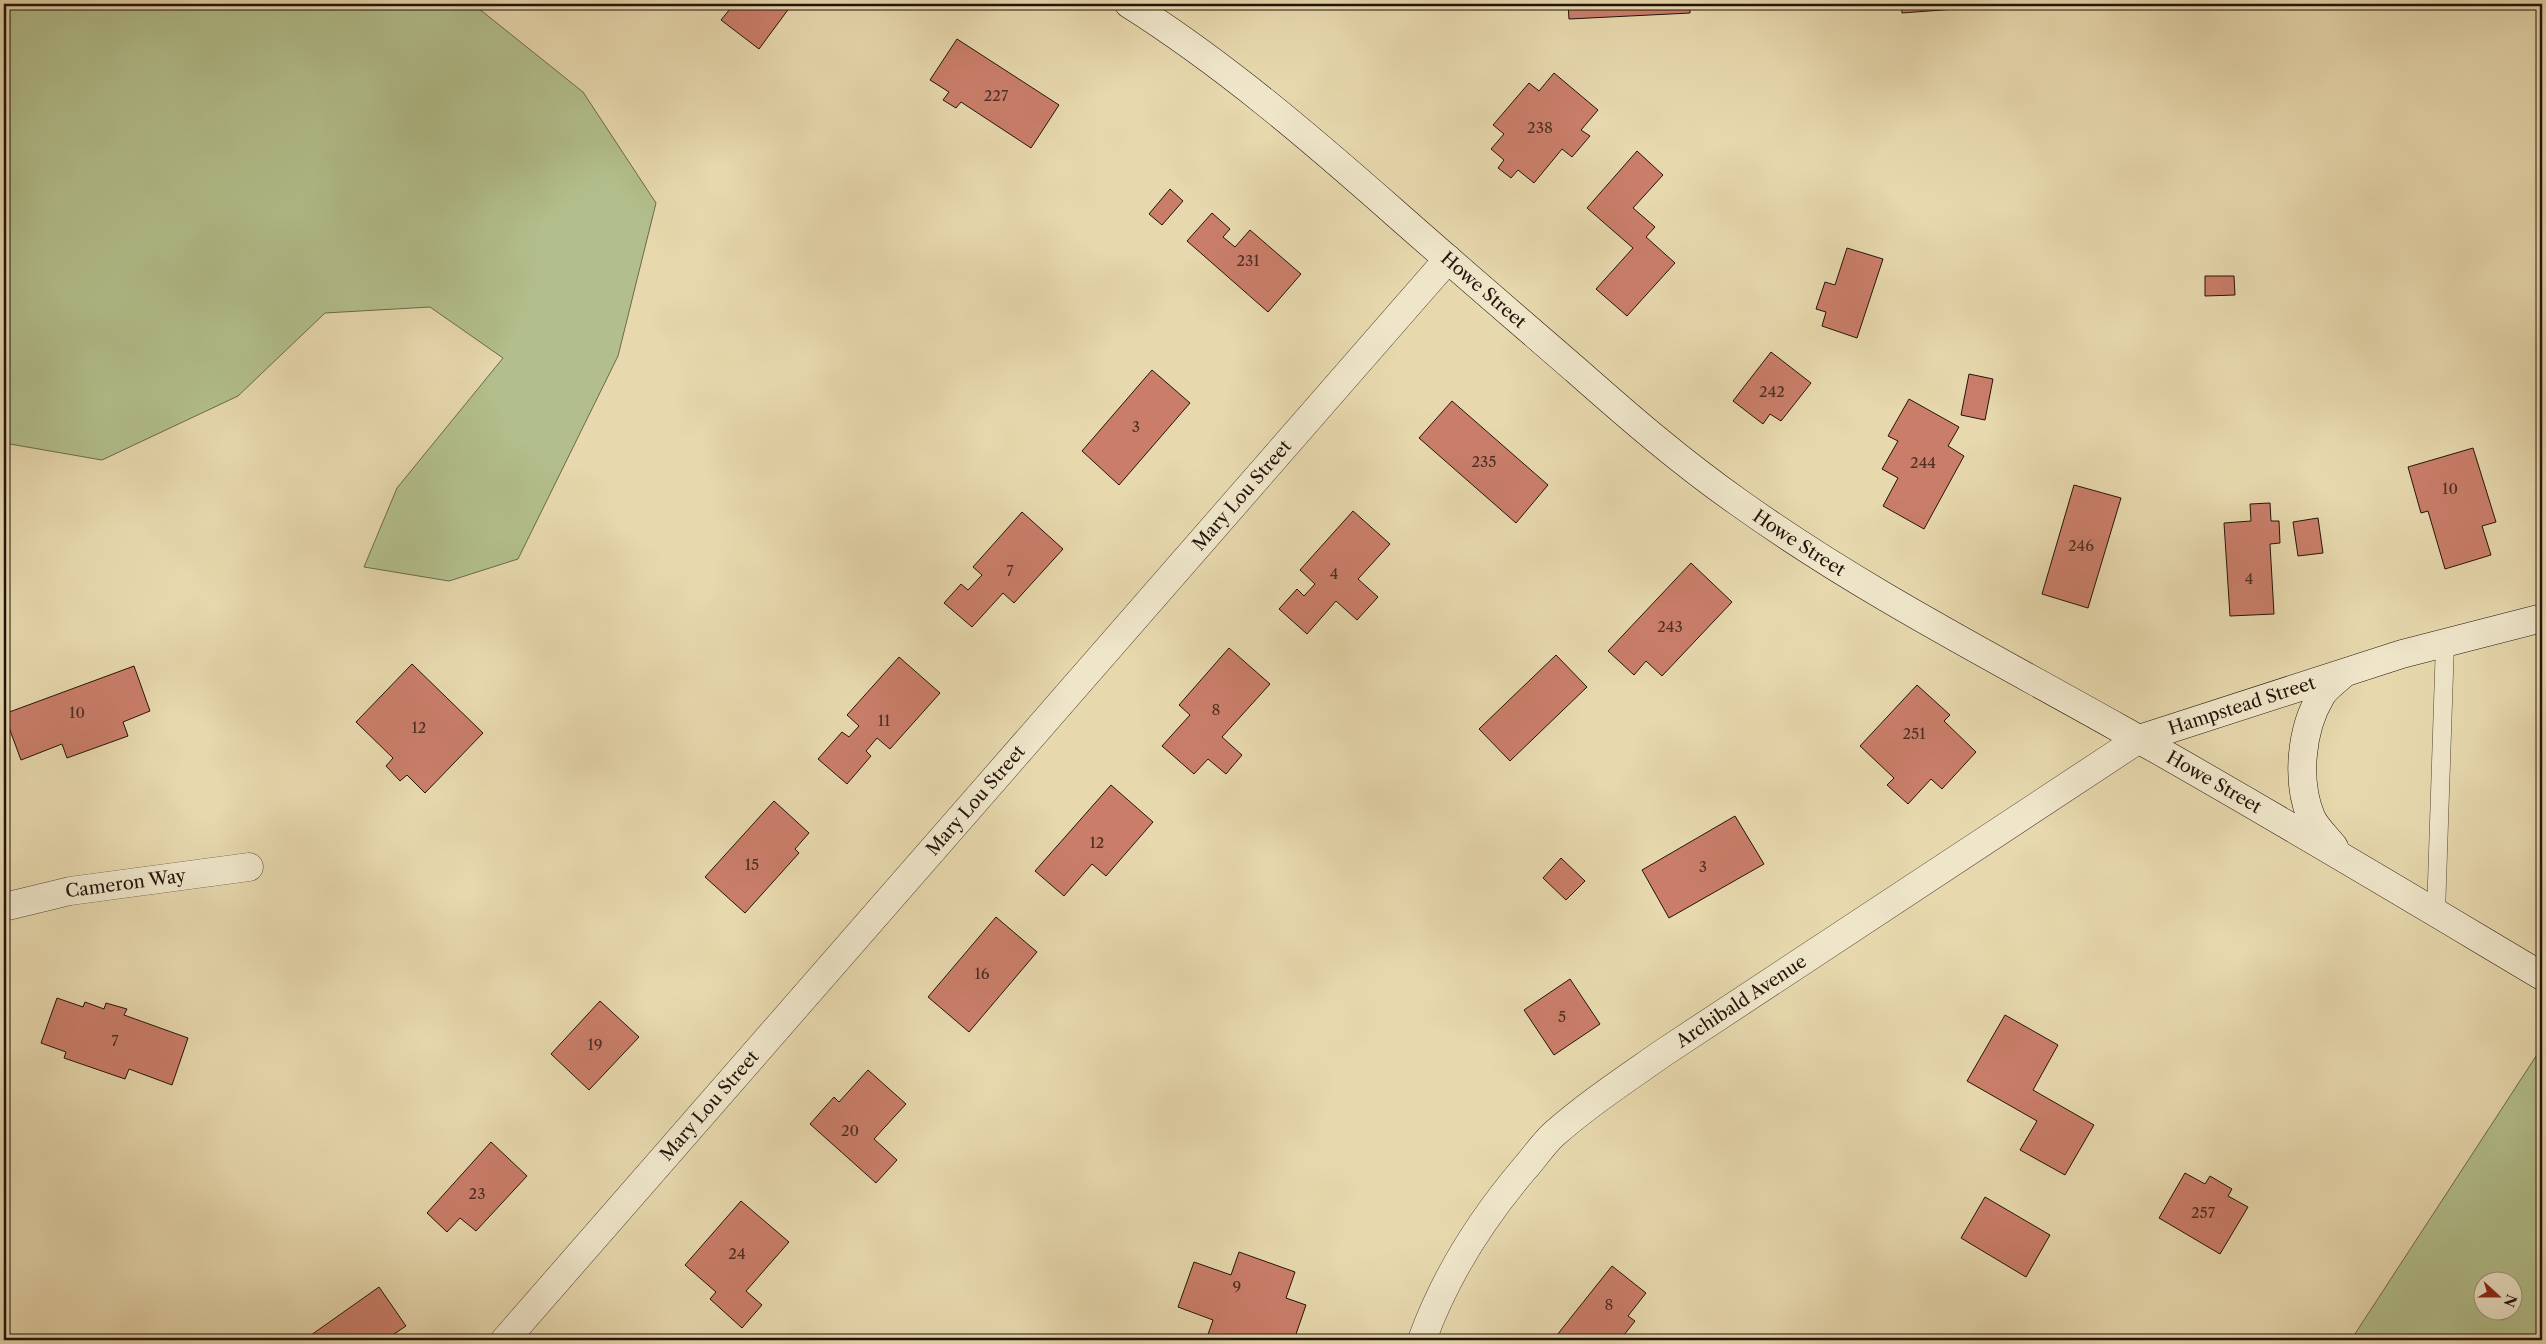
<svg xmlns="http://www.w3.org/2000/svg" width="2546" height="1344" viewBox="0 0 2546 1344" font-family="'Libre Caslon Text',serif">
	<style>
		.green { fill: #b2bf8c; stroke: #6a694b; fill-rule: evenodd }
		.building { fill: #ca7e6a; stroke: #23130a }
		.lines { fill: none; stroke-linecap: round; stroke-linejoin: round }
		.lane-casing { stroke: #544433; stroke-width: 19 }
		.street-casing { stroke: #544433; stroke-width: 29 }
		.secondary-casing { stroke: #23130a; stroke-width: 29 }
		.lane { stroke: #efe6ca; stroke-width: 18 }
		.street { stroke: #efe6ca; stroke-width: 28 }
		.secondary { stroke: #efe6ca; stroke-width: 28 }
		.labels { text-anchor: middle; stroke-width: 4; stroke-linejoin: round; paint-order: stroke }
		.number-label { font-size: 15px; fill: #4d2e22 }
		.street-label { font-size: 18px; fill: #23130a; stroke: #efe6ca }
	</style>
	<rect width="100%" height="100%" fill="#e7d8ad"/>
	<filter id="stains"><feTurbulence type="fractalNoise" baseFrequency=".004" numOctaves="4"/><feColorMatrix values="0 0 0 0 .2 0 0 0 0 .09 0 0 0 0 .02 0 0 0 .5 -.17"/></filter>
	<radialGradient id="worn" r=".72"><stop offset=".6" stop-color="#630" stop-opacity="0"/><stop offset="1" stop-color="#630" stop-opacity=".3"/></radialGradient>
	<g class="green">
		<polygon points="4,4 473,4 583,92 656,203 618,356 518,559 449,581 364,567 397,488 503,358 430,307 325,313 238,396 102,460 4,443"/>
		<path d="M2542,1047V1340H2351ZM2484,1282H2514V1312H2484Z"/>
	</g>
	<g class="building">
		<polygon points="734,4 785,4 790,7 759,49 721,20"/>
		<polygon points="1568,4 1690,4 1690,13 1569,19"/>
		<polygon points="1901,4 2023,4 1902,13"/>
		<polygon points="957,39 1059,105 1031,148 961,102 956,108 943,100 949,92 930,80"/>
		<polygon points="1554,73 1598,110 1581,130 1590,136 1572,157 1562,149 1534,183 1518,170 1511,178 1498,168 1504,160 1491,149 1504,134 1493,125 1529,83 1539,91"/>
		<polygon points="1637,151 1663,175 1633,208 1655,227 1646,237 1675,263 1627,316 1596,289 1633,248 1587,208"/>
		<polygon points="1170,189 1183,201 1162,225 1149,214"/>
		<polygon points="1212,213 1230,229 1223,237 1235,247 1250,230 1301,274 1268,312 1187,241"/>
		<polygon points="1847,248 1883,259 1857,338 1822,326 1826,312 1816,309 1825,282 1835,285"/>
		<polygon points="2205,276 2234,276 2235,295 2205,296"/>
		<polygon points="1771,352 1811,383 1781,421 1770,414 1763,424 1733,401"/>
		<polygon points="1152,370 1190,403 1119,485 1082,451"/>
		<polygon points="1969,374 1993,379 1985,420 1961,415"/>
		<polygon points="1909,399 1959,427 1948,446 1964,456 1924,529 1883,506 1898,478 1882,469 1898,441 1888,436"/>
		<polygon points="1452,401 1548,485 1516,523 1419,438"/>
		<polygon points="2473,448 2496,522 2482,526 2491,555 2445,569 2428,511 2421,513 2408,467"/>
		<polygon points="2074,485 2121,498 2088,608 2042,594"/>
		<polygon points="2270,503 2271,521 2279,521 2280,543 2270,544 2274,614 2230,616 2224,523 2251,521 2250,504"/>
		<polygon points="1353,511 1390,544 1358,579 1378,597 1357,620 1336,601 1307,634 1279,609 1297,589 1304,596 1315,584 1300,570"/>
		<polygon points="1022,512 1063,549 1014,603 1003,593 972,627 944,603 961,584 968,590 982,575 973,567"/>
		<polygon points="2318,518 2323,553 2298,556 2293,522"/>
		<polygon points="1691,563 1732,602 1662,676 1646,661 1634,675 1608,651"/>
		<polygon points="1229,648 1270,684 1222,737 1242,755 1226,774 1208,759 1194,774 1162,746 1190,715 1179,705"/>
		<polygon points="1556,655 1587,687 1510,761 1479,729"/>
		<polygon points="899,657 940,693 890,749 877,738 866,751 871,756 847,784 818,759 842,732 849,737 859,726 847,715"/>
		<polygon points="412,664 483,733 425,793 407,775 400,781 386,766 393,758 356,722"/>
		<polygon points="134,666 150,711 123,722 128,736 67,758 62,744 21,760 4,714"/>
		<polygon points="1917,685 1950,715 1944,721 1976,752 1942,789 1931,779 1908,804 1887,785 1894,778 1860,746"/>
		<polygon points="1111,785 1153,822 1106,876 1092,864 1064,896 1035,871"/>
		<polygon points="774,801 809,833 795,849 799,853 745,913 705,877"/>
		<polygon points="1735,816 1764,864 1669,918 1642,870"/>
		<polygon points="1561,858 1585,881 1566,900 1543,878"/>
		<polygon points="996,917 1037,952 969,1032 928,997"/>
		<polygon points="1570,979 1600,1024 1554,1055 1524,1010"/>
		<polygon points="57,998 83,1007 85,1002 104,1009 106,1003 127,1009 124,1015 188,1038 172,1085 129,1069 125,1079 64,1058 66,1052 41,1043"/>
		<polygon points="600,1001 639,1037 589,1090 551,1054"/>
		<polygon points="2005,1015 2058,1045 2033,1090 2094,1125 2065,1175 2020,1150 2037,1121 1967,1081"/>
		<polygon points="868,1070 906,1104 874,1139 897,1160 876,1183 810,1124 834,1097 839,1102"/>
		<polygon points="491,1142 527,1176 476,1231 460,1218 447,1232 427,1213"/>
		<polygon points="2185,1173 2205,1184 2210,1176 2232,1189 2228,1196 2248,1207 2220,1254 2159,1218"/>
		<polygon points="1985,1197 2050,1235 2026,1277 1961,1238"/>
		<polygon points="741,1201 789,1242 746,1291 762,1305 742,1328 710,1299 716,1292 685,1265"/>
		<polygon points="1239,1252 1295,1272 1286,1298 1306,1305 1294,1340 1206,1340 1213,1320 1178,1307 1194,1262 1231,1275"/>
		<polygon points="1612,1266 1646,1293 1628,1316 1635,1321 1620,1340 1553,1340"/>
		<polygon points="379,1287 406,1326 385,1340 304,1340"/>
	</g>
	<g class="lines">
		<g class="lane-casing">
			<polyline id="lane" points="2436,913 2445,643"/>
		</g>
		<g class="street-casing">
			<g id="street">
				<path id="s1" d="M4,907L70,891L249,867"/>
				<path id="s2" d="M505,1340L1448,259"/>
				<path id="s3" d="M1422,1340C1445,1276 1480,1221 1524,1169C1534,1158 1543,1144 1554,1134C1588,1104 1626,1079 1663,1053L2139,739"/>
			</g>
		</g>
		<g class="secondary-casing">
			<g id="secondary">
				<path id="s4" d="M1129,4C1224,64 1310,138 1394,212C1455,266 1516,318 1577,371C1629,417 1681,462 1738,502C1858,588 1989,655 2117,727C2260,807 2401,892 2542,976"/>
				<path id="s5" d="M2139,739L2402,654L2542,618"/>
				<path d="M2334,847C2327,838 2315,827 2311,817C2296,781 2301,729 2321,696C2325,688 2336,681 2343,674"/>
			</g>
		</g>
		<use href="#lane" class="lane"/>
		<use href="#street" class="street"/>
		<use href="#secondary" class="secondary"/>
	</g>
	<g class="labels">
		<g class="number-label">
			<text x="996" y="101">227</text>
			<text x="1540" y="133">238</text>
			<text x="1248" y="266">231</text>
			<text x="1772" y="397">242</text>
			<text x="1136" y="432">3</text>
			<text x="1484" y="467">235</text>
			<text x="1923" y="468">244</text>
			<text x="2450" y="494">10</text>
			<text x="2081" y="551">246</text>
			<text x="1010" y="576">7</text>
			<text x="1334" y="579">4</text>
			<text x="2249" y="584">4</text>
			<text x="1670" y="632">243</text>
			<text x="1216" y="715">8</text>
			<text x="77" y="718">10</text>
			<text x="884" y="726">11</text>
			<text x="419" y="733">12</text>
			<text x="1914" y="739">251</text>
			<text x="1097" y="848">12</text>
			<text x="752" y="870">15</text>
			<text x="1703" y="872">3</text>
			<text x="982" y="979">16</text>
			<text x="1562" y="1022">5</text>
			<text x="115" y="1046">7</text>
			<text x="595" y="1050">19</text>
			<text x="850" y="1136">20</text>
			<text x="477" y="1199">23</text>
			<text x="2203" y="1218">257</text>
			<text x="737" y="1259">24</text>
			<text x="1237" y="1292">9</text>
			<text x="1609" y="1310">8</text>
		</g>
		<g class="street-label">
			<text dy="6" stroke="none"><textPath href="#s4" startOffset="456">Howe Street</textPath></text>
			<text dy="6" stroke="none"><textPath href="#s2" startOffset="1121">Mary Lou Street</textPath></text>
			<text dy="6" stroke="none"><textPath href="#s4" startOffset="861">Howe Street</textPath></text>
			<text dy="6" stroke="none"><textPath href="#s5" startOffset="108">Hampstead Street</textPath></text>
			<text dy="6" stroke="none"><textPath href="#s4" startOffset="1340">Howe Street</textPath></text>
			<text dy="6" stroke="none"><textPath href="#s2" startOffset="716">Mary Lou Street</textPath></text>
			<text dy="6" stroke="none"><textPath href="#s1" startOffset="124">Cameron Way</textPath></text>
			<text dy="6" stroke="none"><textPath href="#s3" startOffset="476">Archibald Avenue</textPath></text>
			<text dy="6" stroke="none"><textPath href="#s2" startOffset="311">Mary Lou Street</textPath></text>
		</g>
	</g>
	<rect width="2546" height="1344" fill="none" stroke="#e7d8ad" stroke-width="20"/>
	<rect x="5" y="5" width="2536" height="1334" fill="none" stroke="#23130a" stroke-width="2.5"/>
	<rect x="10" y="10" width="2526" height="1324" fill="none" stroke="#23130a"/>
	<g transform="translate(2498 1296) rotate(111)"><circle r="24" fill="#efe6ca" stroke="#9d927d"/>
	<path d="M0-4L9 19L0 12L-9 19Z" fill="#8f2418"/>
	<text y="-8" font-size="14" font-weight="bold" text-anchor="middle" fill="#23130a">N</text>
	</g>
	<rect width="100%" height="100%" filter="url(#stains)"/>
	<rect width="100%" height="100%" fill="url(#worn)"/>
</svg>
